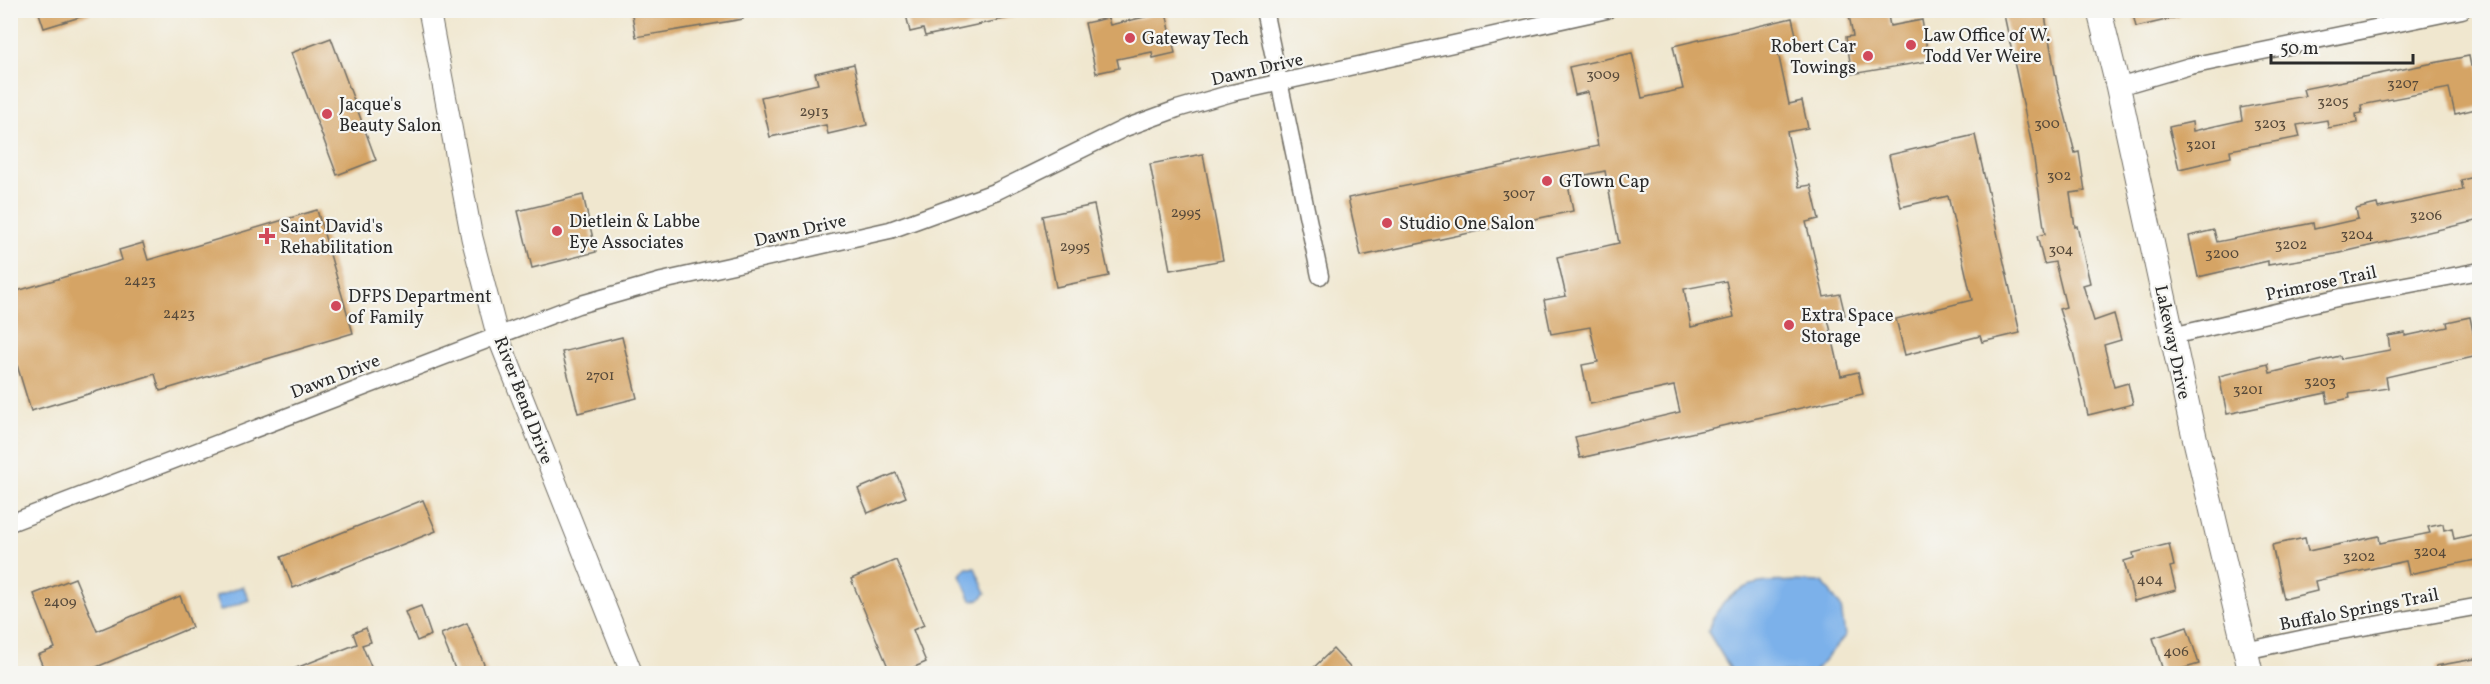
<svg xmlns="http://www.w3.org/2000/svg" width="2490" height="684" viewBox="0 0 2490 684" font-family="Vollkorn,serif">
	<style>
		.water { fill: #7bb1ea; stroke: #536e8a; stroke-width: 1.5 }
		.building { fill: #d5a465; fill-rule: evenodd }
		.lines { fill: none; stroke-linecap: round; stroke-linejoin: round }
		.minor-casing { stroke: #706d64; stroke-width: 19 }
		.tertiary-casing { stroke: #706d64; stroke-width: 23 }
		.secondary-casing { stroke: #706d64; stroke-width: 26 }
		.minor { stroke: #fff; stroke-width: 16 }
		.tertiary { stroke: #fff; stroke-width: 21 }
		.secondary { stroke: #fff; stroke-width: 24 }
		.poi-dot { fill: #d1495b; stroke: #f6f6f2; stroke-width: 2 }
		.labels { text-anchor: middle; stroke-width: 4.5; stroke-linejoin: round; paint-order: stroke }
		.number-label { font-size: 15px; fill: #56493a }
		.poi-label { font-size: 18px; fill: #2b2b2b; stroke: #f6f6f2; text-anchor: start }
		.street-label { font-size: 18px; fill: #2b2b2b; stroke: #f6f6f2 }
	</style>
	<rect width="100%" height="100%" fill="#f6f6f2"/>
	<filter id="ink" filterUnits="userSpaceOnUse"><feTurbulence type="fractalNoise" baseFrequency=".0167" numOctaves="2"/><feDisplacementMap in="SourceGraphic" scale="12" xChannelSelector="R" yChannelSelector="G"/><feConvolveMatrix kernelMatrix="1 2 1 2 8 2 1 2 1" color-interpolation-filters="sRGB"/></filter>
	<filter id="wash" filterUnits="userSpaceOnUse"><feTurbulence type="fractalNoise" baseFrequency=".008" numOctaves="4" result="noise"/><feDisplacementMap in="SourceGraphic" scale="24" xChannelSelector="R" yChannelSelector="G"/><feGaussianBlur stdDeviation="1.35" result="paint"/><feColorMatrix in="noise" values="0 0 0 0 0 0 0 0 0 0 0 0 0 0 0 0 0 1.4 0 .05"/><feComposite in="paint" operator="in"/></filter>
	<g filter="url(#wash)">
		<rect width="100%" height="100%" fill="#f0e7cf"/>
		<g class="water">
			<polygon points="966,568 975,568 986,593 979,600 971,600 960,575"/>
			<path d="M1793,581L1823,582L1841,607L1845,636L1813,673H1733L1708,632C1713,610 1733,589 1755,584C1767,581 1781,582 1793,581Z"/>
			<polygon points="243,586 249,600 220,611 215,597"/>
		</g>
		<g id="blocks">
			<g class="building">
				<polygon points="38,10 89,10 90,14 44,28"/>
				<polygon points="631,10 743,10 743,19 636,37"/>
				<polygon points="905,10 1013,10 1014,17 925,36 923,29 910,32"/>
				<polygon points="1848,10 1887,10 1890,26 1922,20 1929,61 1852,74 1846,37 1853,36"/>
				<polygon points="2003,10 2044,10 2057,84 2075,153 2079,152 2085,191 2070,193 2075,227 2077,226 2090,283 2083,285 2094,321 2114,314 2121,340 2104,345 2114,387 2128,383 2133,404 2088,415 2073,352 2059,309 2066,307 2055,262 2044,264 2037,236 2045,234 2032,146"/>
				<polygon points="2132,10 2178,10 2179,17 2136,27"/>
				<polygon points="1166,12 1175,53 1153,58 1152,52 1117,59 1119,68 1096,73 1085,23 1108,18 1110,25"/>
				<path d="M1792,18L1798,43L1777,48L1789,104L1802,101L1808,128L1787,132L1799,187L1811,185L1819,219L1806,222L1824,297L1840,294L1845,315L1828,319L1841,376L1858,372L1863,394L1580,458L1575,437L1680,412L1674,386L1590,404L1582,365L1598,362L1590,327L1551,334L1544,300L1566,296L1557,257L1619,243L1605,171L1567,179L1573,211L1361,256L1348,198L1598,146L1588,92L1575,95L1569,67L1632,53L1642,98L1683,89L1673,46ZM1726,281L1734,317L1691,327L1684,289Z"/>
				<polygon points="331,38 376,160 337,175 291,53"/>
				<polygon points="2469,56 2471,66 2480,64 2480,108 2455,114 2449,88 2361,105 2362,113 2356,114 2357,123 2328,128 2327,120 2297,125 2300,137 2230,150 2231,157 2179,169 2169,127 2192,122 2193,131 2242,120 2240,108 2305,96 2303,89"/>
				<polygon points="854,64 867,125 828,134 826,125 770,137 761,97 818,84 815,73"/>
				<polygon points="1975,135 2020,333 1982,342 1980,336 1905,355 1896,319 1972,300 1948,196 1901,207 1889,155"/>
				<polygon points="1203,154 1223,260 1170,270 1150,164"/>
				<polygon points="2480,176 2480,220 2335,254 2268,265 2268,261 2198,277 2189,236 2214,230 2217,242 2313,223 2314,229 2358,219 2356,209 2377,204 2378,208 2463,190 2461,180"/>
				<polygon points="583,195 596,252 532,268 518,211"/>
				<polygon points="1094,205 1109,276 1056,287 1042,216"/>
				<polygon points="317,210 353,333 160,391 155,374 31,411 10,342 10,293 122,260 119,250 143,243 148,260"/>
				<polygon points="2470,317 2478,356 2386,377 2388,388 2349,394 2350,398 2328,403 2326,393 2227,414 2219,376 2268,364 2270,373 2340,356 2341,359 2390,350 2388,336 2405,333 2405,336 2448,327 2447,322"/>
				<polygon points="622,337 637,398 578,413 562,352"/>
				<polygon points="896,473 906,497 868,513 858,489"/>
				<polygon points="423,500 436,531 293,588 281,557"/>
				<polygon points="2443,524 2444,530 2452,528 2454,539 2480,533 2480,559 2409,574 2406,561 2315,581 2317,591 2284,599 2272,545 2305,538 2308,551 2379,536 2380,543 2430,533 2428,527"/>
				<polygon points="2169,544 2174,566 2170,567 2176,590 2134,601 2124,561 2134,558 2133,553"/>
				<polygon points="896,560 924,625 913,630 926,662 899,674 891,674 851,579"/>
				<polygon points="75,578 97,631 180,596 192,627 80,674 46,674 38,655 55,648 34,594"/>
				<polygon points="421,606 431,635 417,641 405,612"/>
				<polygon points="467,623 488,674 457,674 441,634"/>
				<polygon points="2187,627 2199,664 2164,674 2153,638"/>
				<polygon points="366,628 371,642 362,645 374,674 281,674 357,644 353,633"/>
				<polygon points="1333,649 1356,674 1307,674"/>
				<polygon points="2480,658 2480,674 2436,674 2436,666"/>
			</g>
		</g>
	</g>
	<g filter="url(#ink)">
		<use href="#blocks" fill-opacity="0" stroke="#706d64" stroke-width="1.5"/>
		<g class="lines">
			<g class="minor-casing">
				<g id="minor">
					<polyline points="1264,10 1320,276"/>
					<polyline points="2118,87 2190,66 2462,10"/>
					<polyline points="2172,336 2341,297 2480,271"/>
					<polyline points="10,523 578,305 662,281 890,230 997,191 1125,128 1177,109 1232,93 1607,10"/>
					<polyline points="2245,651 2319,635 2480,606"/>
				</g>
			</g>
			<g class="tertiary-casing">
				<polyline id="tertiary" points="429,10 472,238 497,334 632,674"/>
			</g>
			<g class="secondary-casing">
				<polyline id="secondary" points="2099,10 2118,87 2191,422 2251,674"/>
			</g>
			<use href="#minor" class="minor"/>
			<use href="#tertiary" class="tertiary"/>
			<use href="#secondary" class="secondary"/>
		</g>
	</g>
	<g class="poi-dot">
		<circle cx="1130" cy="38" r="6"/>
		<circle cx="1911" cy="45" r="6"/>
		<circle cx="1868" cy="56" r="6"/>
		<circle cx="327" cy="114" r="6"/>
		<circle cx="1547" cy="181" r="6"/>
		<circle cx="1387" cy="223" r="6"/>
		<circle cx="557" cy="231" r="6"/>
		<path d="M264 227h6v6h6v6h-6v6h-6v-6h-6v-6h6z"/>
		<circle cx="336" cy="306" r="6"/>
		<circle cx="1789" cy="325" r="6"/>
	</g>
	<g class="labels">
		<g class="number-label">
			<text x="1603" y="79">3009</text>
			<text x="2403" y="88">3207</text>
			<text x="2333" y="106">3205</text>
			<text x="814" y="116">2913</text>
			<text x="2047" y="128">300</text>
			<text x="2270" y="128">3203</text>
			<text x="2201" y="149">3201</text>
			<text x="2059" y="180">302</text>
			<text x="1519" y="198">3007</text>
			<text x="1186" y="217">2995</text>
			<text x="2426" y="220">3206</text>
			<text x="2357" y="239">3204</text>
			<text x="2291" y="249">3202</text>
			<text x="1075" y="251">2995</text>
			<text x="2061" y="254">304</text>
			<text x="2222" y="258">3200</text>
			<text x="140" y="285">2423</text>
			<text x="179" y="318">2423</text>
			<text x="600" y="380">2701</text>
			<text x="2320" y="386">3203</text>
			<text x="2248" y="394">3201</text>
			<text x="2430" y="556">3204</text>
			<text x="2359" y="561">3202</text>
			<text x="2150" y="584">404</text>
			<text x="60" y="606">2409</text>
			<text x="2176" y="656">406</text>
		</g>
		<g class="poi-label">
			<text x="1923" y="41">Law Office of W.<tspan x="1923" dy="21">Todd Ver Weire</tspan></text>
			<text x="1142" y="44">Gateway Tech</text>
			<text x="1856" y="52" text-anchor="end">Robert Car<tspan x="1856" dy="21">Towings</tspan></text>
			<text x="339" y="110">Jacque's<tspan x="339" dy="21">Beauty Salon</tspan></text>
			<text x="1559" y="187">GTown Cap</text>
			<text x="569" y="227">Dietlein &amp; Labbe<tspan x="569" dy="21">Eye Associates</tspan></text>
			<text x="1399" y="229">Studio One Salon</text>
			<text x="280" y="232">Saint David's<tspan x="280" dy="21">Rehabilitation</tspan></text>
			<text x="348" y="302">DFPS Department<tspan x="348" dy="21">of Family</tspan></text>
			<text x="1801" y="321">Extra Space<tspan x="1801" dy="21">Storage</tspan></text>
		</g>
		<g class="street-label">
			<text transform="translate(1257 69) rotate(-13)" y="6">Dawn Drive</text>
			<text transform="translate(800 230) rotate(-13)" y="6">Dawn Drive</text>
			<text transform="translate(2321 283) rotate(-12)" y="6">Primrose Trail</text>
			<text transform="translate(2173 342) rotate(78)" y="6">Lakeway Drive</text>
			<text transform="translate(335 376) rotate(-21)" y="6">Dawn Drive</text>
			<text transform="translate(524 400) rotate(69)" y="6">River Bend Drive</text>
			<text transform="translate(2359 609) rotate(-11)" y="6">Buffalo Springs Trail</text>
		</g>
	</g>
	<rect width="2490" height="684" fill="none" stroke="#f6f6f2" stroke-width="36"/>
	<path d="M2271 54v9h142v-9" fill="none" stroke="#2b2b2b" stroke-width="3"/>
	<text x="2280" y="54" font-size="18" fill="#2b2b2b" stroke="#f6f6f2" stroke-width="4.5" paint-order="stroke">50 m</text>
</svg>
